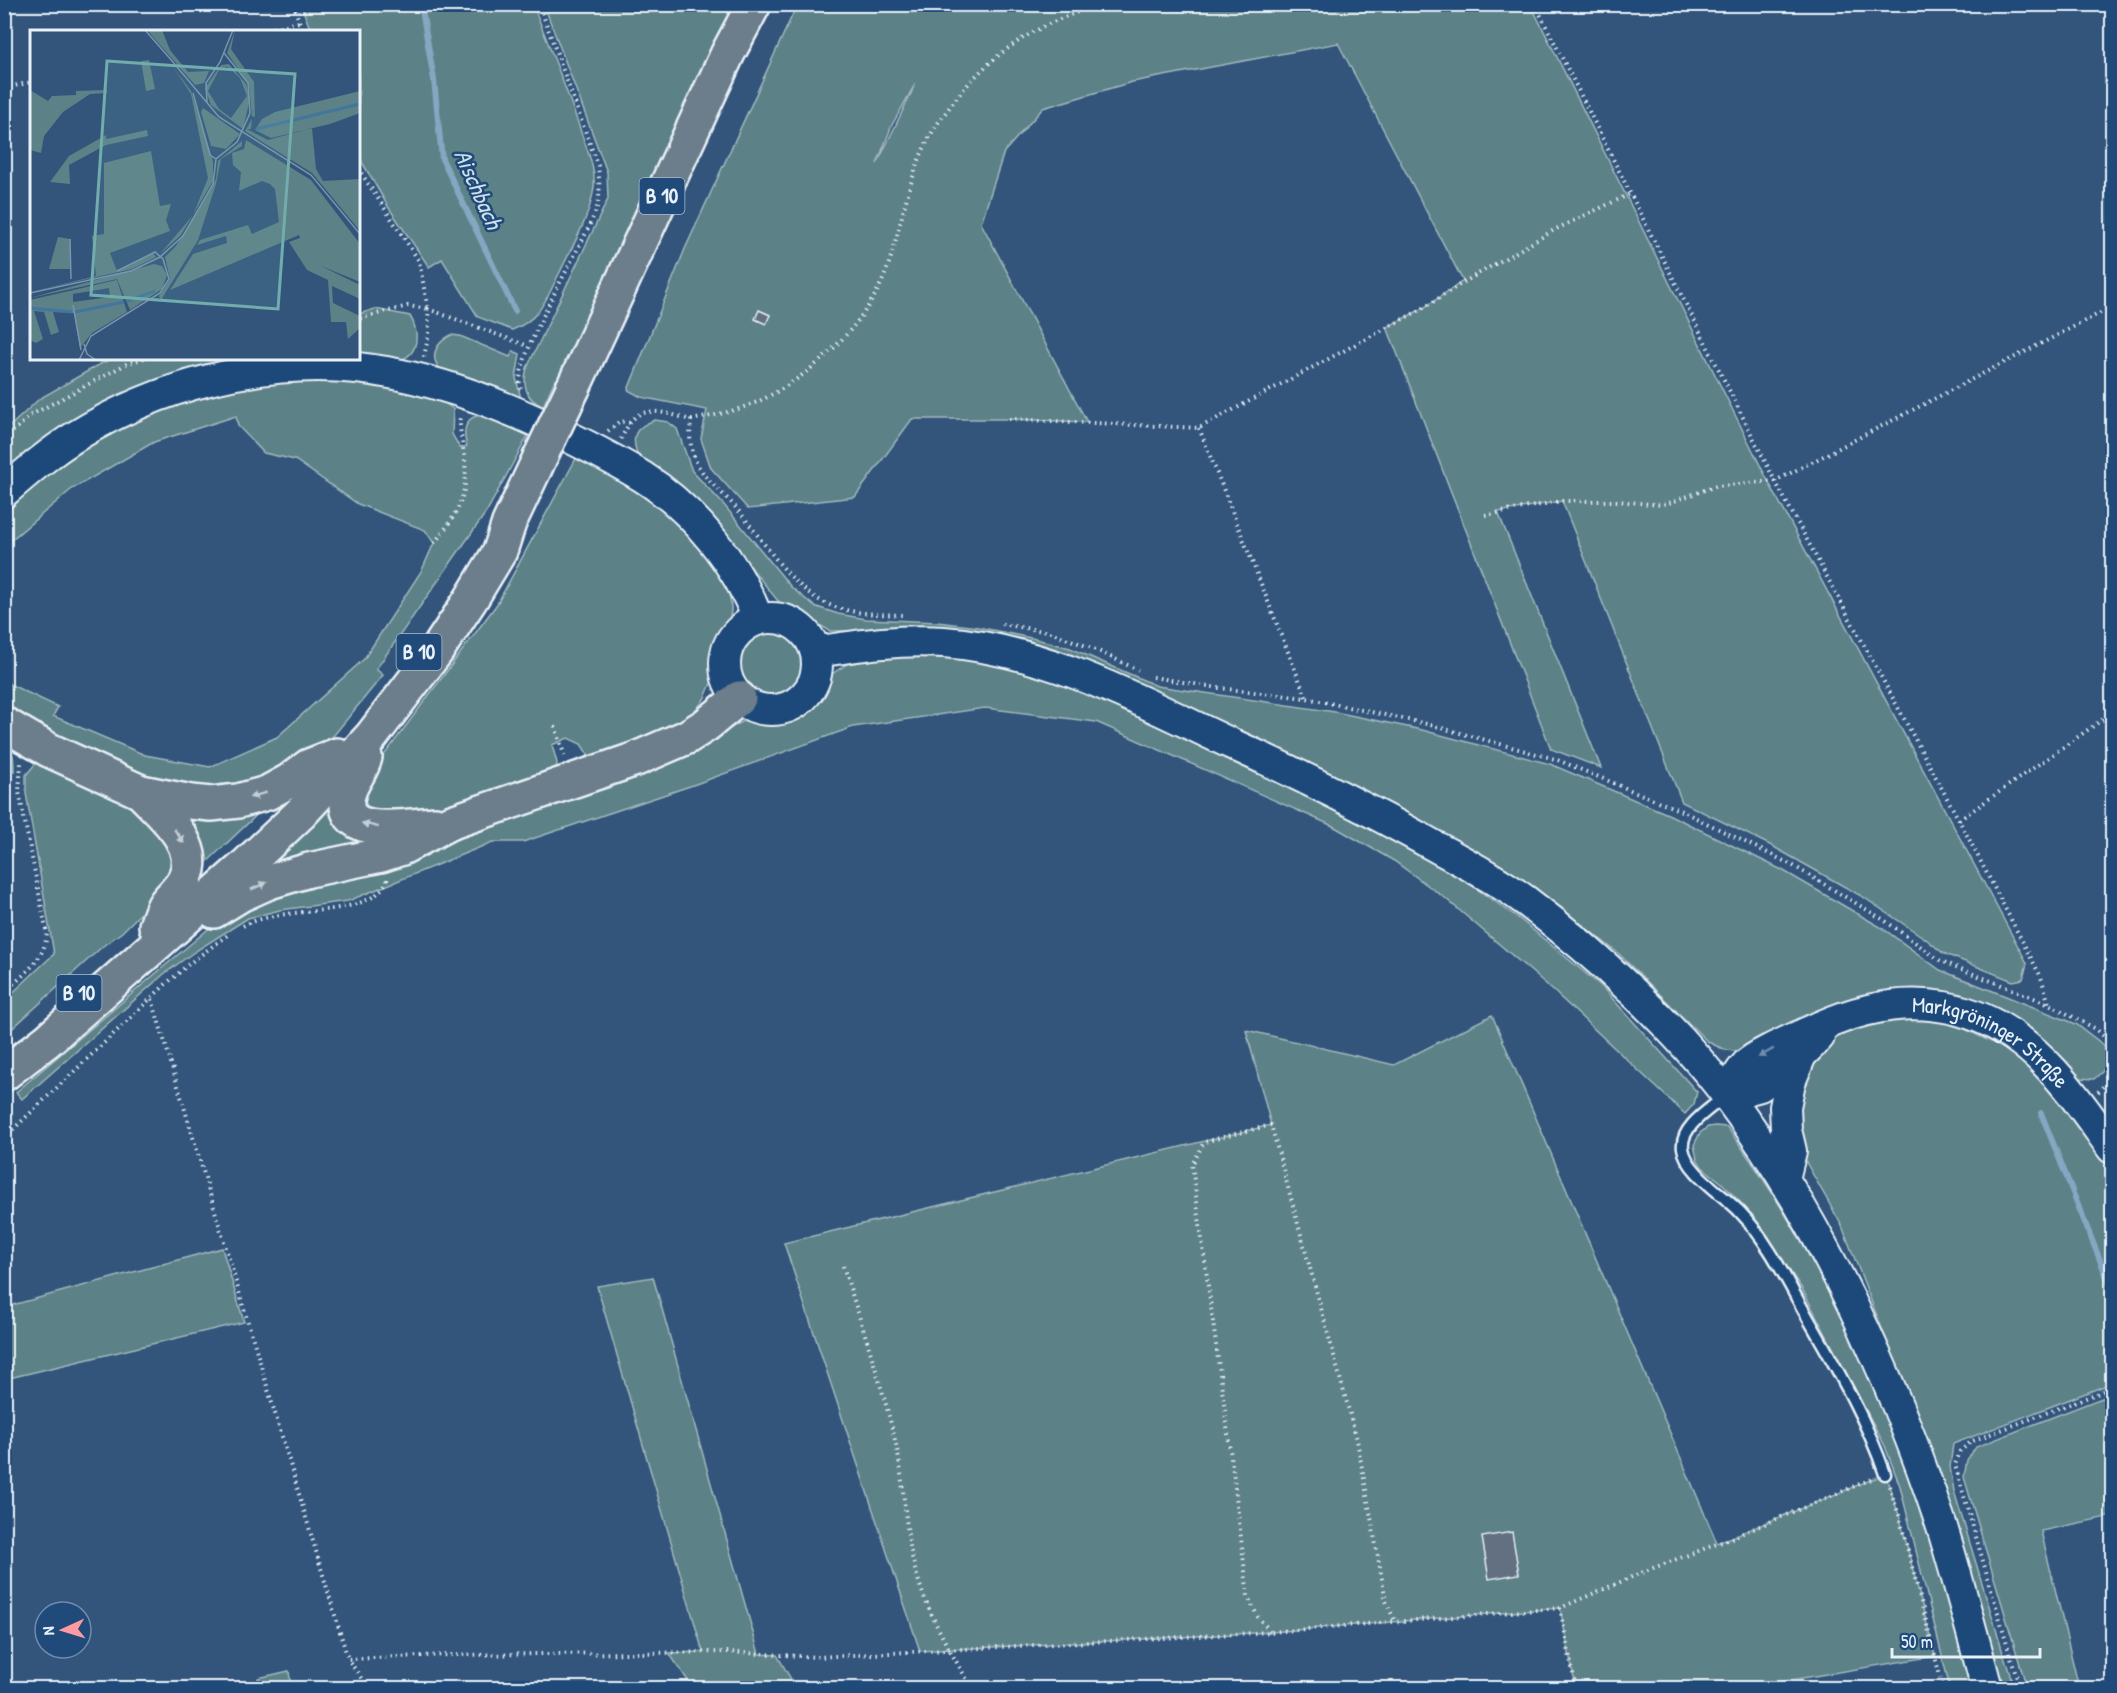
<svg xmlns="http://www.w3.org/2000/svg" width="2117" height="1693" viewBox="0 0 2117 1693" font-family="'Patrick Hand',sans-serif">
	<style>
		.green { fill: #5c8186; stroke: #a2b9bf; stroke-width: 1.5; fill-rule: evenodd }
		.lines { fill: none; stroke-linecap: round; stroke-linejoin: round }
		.stream { stroke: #84a7c2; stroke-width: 6 }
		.building { fill: #627081; stroke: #e8f1f8; stroke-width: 1.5 }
		.lane-casing { stroke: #e8f1f8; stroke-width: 15 }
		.secondary-casing { stroke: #e8f1f8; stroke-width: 34 }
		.primary-casing { stroke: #e8f1f8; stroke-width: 38 }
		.path { stroke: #e8f1f8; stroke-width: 4; stroke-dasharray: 1.5 4.5; stroke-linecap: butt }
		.lane { stroke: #1f4a7a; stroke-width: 10 }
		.secondary { stroke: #1f4a7a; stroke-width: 30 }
		.primary { stroke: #6c7d8b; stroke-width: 33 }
		.primary-bridge-casing { stroke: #e8f1f8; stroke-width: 38; stroke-linecap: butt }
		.primary-bridge { stroke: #6c7d8b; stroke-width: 33 }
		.oneway { fill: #c3ced7 }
		.oneway2 { fill: #6f8dac }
		.labels { text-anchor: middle; stroke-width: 5; stroke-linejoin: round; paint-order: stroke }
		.shield { fill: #1f4a7a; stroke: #acbfd2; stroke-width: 1.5 }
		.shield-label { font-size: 21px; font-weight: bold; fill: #e8f1f8 }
		.street-label { font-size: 22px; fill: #e8f1f8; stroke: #1f4a7a }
		.water-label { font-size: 24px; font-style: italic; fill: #cfdfea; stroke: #1f4a7a }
		.inset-river { fill: none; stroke: #41769e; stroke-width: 3 }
		.inset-road { fill: none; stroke: #7b93ae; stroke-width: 1.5 }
		.view { fill: #71adac; fill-opacity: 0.15; stroke: #71adac; stroke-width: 3 }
		.inset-edge { fill: none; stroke: #e8f1f8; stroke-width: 3 }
	</style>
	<rect width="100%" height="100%" fill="#33557c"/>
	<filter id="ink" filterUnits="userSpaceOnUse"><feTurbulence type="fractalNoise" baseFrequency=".0167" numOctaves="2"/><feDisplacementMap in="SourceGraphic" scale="12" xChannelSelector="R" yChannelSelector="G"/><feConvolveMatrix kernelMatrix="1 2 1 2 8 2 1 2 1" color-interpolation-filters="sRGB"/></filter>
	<g filter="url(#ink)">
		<g class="green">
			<path d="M301,5H533C549,46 566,87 580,129C586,148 596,167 594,187C590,217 573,245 560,272C547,297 541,319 512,330L478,317L442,259L429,267L389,208L359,157L358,32L311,31Z"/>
			<path d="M544,5H737L562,373L553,384L543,406C526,400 522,385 527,368L608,199L607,172Z"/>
			<path d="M797,5H1531L1768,481L2027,963L2023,979L2013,981L1943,953L1926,939L1863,897L1772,846L1682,802L1562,501L1498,512L1601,768L1551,749L1387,327L1422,309L1463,281L1338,43L1132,82L1043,108L1004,152L981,223L1087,422L1009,419H912L855,497L748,509L711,468L701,439L707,410L641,397L628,390L685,249ZM914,86V87L877,164L892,125Z"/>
			<path d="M375,309L410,316C419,331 420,353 401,360C389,364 371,358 359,357V314Z"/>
			<path d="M451,335L460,336L510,357L513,351L520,354L516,378L521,399L440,369C428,355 438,342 451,335Z"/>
			<polygon points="114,358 262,359 5,482 5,431 39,399 102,363"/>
			<path d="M277,380L376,382L438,398L453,409L452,434L460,448L467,446C461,428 467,412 489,416C503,418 517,427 530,432L487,511L376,669L383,675L334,735L310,757L239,793L163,783L53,736L5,708V682L58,707L53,716L145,755L210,767L277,737L364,659L422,570L434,543L425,530L358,504L295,460L264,453L238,426L236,416L154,442L72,489L11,540L5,554V515L32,487L58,467L117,429L176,402Z"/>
			<path d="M655,420L668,422L677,429L692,471L724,505L791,587L814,606L838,614L866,619L937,622L978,627L1036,639L1070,648L1157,686L1335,712L1422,730L1550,764L1670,815L1782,870L1882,928L1940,970L2076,1024L2105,1046L2111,1060L2102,1072L2094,1079L2079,1078L2058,1060L1975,1003L1747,1051C1731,1053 1721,1049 1707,1041L1618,953L1547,897L1412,816L1205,717L917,630L830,631L778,601L741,555L638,456C630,436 635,427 655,420Z"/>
			<path d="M579,453C605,470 634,486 659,505C686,524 733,576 731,611C730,625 719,636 715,649C713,657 715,664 714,672C713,678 710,687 707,693C695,726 623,749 592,761L581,744L568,738L552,745L557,763L555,773L497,794L397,818L369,809L364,799L373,770L497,604Z"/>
			<circle cx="771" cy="664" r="35"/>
			<polygon points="937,655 1011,666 1059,682 1103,699 1380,829 1452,872 1517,917 1601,986 1697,1092 1694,1104 1685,1114 1546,984 1445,898 1394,861 1333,826 1096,722 985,708 853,727 693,785 523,842 493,842 348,901 280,910 248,918 194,952 164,974 22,1099 16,1092 220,919 265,895 398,859 485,828 707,740 746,720 777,722 787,720 808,709 832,674 847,664 889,656"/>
			<path d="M4,742C14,748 14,761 14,771L5,767Z"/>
			<polygon points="51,762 142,808 177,857 166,888 122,932 103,946 5,1035 5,1000 54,954 26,793 26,775 36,763"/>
			<polygon points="330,804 378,841 262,871"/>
			<polygon points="265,807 206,863 203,862 175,809"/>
			<polygon points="1492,1015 1717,1543 1885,1474 1899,1515 1935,1656 1743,1688 1576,1688 1560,1608 1271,1632 920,1651 784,1243 1271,1125 1246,1030 1394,1065"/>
			<polygon points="1914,1019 1940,1021 1965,1029 2012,1052 2069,1108 2112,1167 2112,1383 1953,1444 1950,1467 1954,1491 2014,1688 2001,1688 1930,1452 1842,1226 1807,1164 1798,1140 1796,1088 1820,1050 1837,1037 1864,1027 1887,1021"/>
			<path d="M1715,1126L1727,1127C1783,1203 1830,1288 1869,1375C1879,1397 1890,1418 1898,1441C1928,1522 1951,1605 1974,1688H1950L1900,1486L1885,1446L1802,1289L1753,1216L1722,1183L1702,1167L1697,1159L1694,1145L1700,1133L1708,1127Z"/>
			<polygon points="222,1248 244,1322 5,1379 5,1307"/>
			<polygon points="653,1277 759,1654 777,1655 796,1688 693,1688 669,1653 703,1652 597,1286"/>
			<polygon points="2112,1394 2112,1516 2041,1531 2079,1688 2027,1688 1964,1477 1967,1460 1976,1447"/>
			<polygon points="289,1671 291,1688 259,1688 258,1678"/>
		</g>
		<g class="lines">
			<g class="stream">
				<polyline points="421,4 434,80 442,159 515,311"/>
				<polyline points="2041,1113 2112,1290"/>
			</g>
		</g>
		<g class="building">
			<polygon points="759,310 770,315 766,324 755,319"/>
			<polygon points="1512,1532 1519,1574 1489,1579 1482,1537"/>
		</g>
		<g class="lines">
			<g class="lane-casing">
				<path id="lane" d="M1724,1097C1710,1109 1680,1127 1683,1148C1686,1172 1724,1195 1740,1212C1767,1240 1785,1277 1804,1311C1834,1364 1865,1416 1885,1474"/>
			</g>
			<g class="secondary-casing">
				<g id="secondary">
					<path d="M4,492C27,472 50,452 76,436C157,386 261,358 357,368C434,376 510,407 579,442C601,453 622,464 643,477C693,509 737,563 758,619"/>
					<circle cx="771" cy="664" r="46"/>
					<path d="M816,652C859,645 901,639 944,642C1048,650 1140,701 1232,744C1302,776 1371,810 1438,848C1468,864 1499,881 1526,901C1596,954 1675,1026 1728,1097C1820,1219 1893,1379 1941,1524C1958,1578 1972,1634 1987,1688"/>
					<path id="s1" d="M1727,1095C1733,1085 1738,1073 1746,1065C1757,1053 1803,1035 1819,1027C1907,987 1988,999 2054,1072C2076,1096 2094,1123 2112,1148"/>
					<polyline points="1727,1095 1760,1086 1801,1055 1819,1037"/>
					<polyline points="1784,1179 1791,1151 1786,1130 1785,1107 1790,1082 1801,1055"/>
				</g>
			</g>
			<g class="primary-casing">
				<g id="primary">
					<polyline points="573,388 728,53 754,4"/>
					<polyline points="4,724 49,750 141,792 191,802 211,804 238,801 267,793 289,781 309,766 337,755"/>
					<path d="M365,757C362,771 351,781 348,795C337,841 411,825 435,824"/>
					<path d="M141,792C161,814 201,844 185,878C181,889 171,895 165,904C161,910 159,919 156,926"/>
					<polyline points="214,911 240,895 269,882 309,870 381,855 402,848 449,823 636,759 687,737 706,725 739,698"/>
					<polyline points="4,1074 48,1040 246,865 300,814 371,737 436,652 471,599 500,551 509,523 535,468"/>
				</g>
			</g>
			<g class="path">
				<polyline points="293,4 303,32"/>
				<polyline points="1535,4 1775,481 1959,820 2041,977 2049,1004"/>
				<polyline points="256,32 299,22"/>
				<polyline points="4,88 32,82"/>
				<polyline points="358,168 419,261 428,309 408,306 358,319"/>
				<polyline points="424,357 429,333 428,309 528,346"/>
				<path d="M521,389C510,360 585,245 597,207C601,194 599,179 598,166L539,4"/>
				<polyline points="1009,419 1199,428 1422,309 1464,282 1554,230 1630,194"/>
				<path d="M691,420C717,415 746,409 769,396C817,371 869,320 887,269C903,223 908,173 933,131C938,122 945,114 951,105C991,52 1039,22 1103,4"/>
				<polyline points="1199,428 1306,697"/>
				<polyline points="608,431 620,421 631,423"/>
				<path d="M621,439C625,431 630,420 638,415C654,407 676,416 691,420C690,432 689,444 694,456C701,478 723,492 737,509C762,538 787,582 821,601C845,614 875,614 902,615"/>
				<polyline points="4,440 31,415 128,363 144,358"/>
				<polyline points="1485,515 1562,501 1616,501 1663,505 1716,486 1775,481 2112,307"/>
				<path d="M434,543C459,513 470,492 464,453C462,441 459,427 460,415"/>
				<polyline points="1002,624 1050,632 1094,649 1138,670"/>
				<polyline points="1153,677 1219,688 1306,698 1427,724 1555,759 1684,812 1792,865 1884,920 1941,961 2049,1004 2096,1029 2112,1044"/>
				<polyline points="555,726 565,757"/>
				<polyline points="1959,820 2112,713"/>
				<path d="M243,926C281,906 342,917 374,896C379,893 383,887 387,882V879"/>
				<path d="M4,992C23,975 44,961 47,934L19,792L21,763"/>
				<polyline points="152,999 348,1659"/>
				<polyline points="2098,1092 2112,1077"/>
				<polyline points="4,1138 165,985 190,963 229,934"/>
				<path d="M843,1266C861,1323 881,1381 895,1440C906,1485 903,1534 918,1579C930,1618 951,1653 972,1688"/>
				<polyline points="1889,1486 1899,1515 1943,1688"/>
				<polyline points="1560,1608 1576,1688"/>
				<polyline points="1270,1631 1258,1617 1248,1597 1234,1479 1192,1165 1204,1142 1271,1125 1357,1440 1386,1601 1395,1622"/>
				<polyline points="368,1688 348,1659 449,1655 727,1652 818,1657 1271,1632 1560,1608 1648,1570 1717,1544 1874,1478"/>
				<polyline points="2020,1688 1955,1465 1960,1451 1972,1441 2112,1388"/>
			</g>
			<use href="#lane" class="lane"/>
			<use href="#secondary" class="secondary"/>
			<use href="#primary" class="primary"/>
			<g class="primary-bridge-casing">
				<polyline id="primary-bridge" points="535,468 573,388"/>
			</g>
			<use href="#primary-bridge" class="primary-bridge"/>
		</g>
		<defs><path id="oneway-solid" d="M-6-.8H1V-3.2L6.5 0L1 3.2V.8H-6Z" transform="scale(1.5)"/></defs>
		<g class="oneway">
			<use href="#oneway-solid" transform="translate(258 795) rotate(163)"/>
			<use href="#oneway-solid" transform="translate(370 825) rotate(-166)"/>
			<use href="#oneway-solid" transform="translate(179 836) rotate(55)"/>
			<use href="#oneway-solid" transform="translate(259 886) rotate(-24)"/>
		</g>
		<use class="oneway2" href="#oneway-solid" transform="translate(1766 1053) rotate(151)"/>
	</g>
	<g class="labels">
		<g class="shield">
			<rect x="639.5" y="178" width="45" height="36" rx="4.5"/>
			<rect x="396.5" y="634" width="45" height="36" rx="4.5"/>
			<rect x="56.5" y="975" width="45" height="36" rx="4.5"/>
		</g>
		<g class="shield-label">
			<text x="662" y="203">B 10</text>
			<text x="419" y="659">B 10</text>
			<text x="79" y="1000">B 10</text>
		</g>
		<g class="street-label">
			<text dy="8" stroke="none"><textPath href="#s1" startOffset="304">Markgröninger Straße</textPath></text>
		</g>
		<g class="water-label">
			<text transform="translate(478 189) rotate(66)" y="8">Aischbach</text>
		</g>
	</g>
	<g transform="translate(30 30)">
		<rect width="330" height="330" fill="#33557c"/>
		<path d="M117,0H132L140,20L158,42L179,41L174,53L165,55ZM205,0L201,19L224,52L225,87L222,86L219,55L197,23ZM119,30L125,59L116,61L111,31ZM199,34L216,54L220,68L213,99L181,75L175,58L191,35ZM198,37L210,48L217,66L201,88L189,79L178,61L190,38ZM143,37L161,61L183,131V151L151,205L130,224L163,185L178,148L161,64ZM0,60L18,71L22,66L46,65V61L77,60V63L60,64L33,82L14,106L11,123L0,120ZM330,61V83L300,94L241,108L225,100L232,89L245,82ZM173,78L210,104L196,119L181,116L171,82ZM222,89L221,99H217L238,110L282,98L286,139L293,151L330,149V201L282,143L215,101ZM117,100L118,106L76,115L39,135L40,154L20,152L39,126L76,105V109ZM216,110L281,150L330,214V252L291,236L330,255V269L302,256L303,273L330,286V298L318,309L316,292H301L298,250L277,240L259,212L270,208L269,205L140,260L163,224L197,213L196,206L167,215L170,210L218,195L222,204L249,192L245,159L240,154L232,151L209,161L211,142L203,135L202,123L214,119ZM212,111V116L191,129L186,154L168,210L131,270L129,266L140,249L135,227L146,216L186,149L188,131ZM121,121L130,176L141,174L136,190L140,201L80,223L87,241L123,223L126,227L102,239L0,262L66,246L62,206L74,204V133ZM28,207L40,209L41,239H19ZM124,234L132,236L137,245L132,259L100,280L87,249L0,268ZM87,250L97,282L62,303L50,318L44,283L23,282L29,302L21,305L14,282L4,281L13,309L6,313L0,310V270ZM79,258L80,267L43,272V264Z" fill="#5c8186" fill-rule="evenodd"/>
		<path class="inset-river" d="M226,99L330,74M97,271L125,261M0,278L42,282M45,282L94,272"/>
		<path class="inset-road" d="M115,0L143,32M142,31L189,87L281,145L330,204M163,63L180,125L186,129M177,72L176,53L190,32L203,0M40,209L41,249M0,263L101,241L130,227L153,206L183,154L186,129L207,112L220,83L218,53L194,23M43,275L51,320M54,314L57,324L66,330M49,330L61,306L130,263L139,249L133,229L125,222L87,241"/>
		<path class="view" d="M77,31L265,44L248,279L61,265Z"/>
		<rect width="330" height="330" class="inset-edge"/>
	</g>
	<rect width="2117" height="1693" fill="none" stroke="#1f4a7a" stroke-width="24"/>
	<rect x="12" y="12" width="2093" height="1669" fill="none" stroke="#e8f1f8" stroke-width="2" filter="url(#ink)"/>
	<g transform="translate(63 1630) rotate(266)"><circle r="28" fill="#1f4a7a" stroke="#6f8dac" stroke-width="1.5"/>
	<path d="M0-4.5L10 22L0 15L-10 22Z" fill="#ff9aa2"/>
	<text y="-9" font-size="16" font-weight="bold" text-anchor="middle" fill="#e8f1f8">N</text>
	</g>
	<path d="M1892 1648v9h148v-9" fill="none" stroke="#e8f1f8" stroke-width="3"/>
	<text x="1901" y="1648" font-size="18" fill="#e8f1f8" stroke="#1f4a7a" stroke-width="4.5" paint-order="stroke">50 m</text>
</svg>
